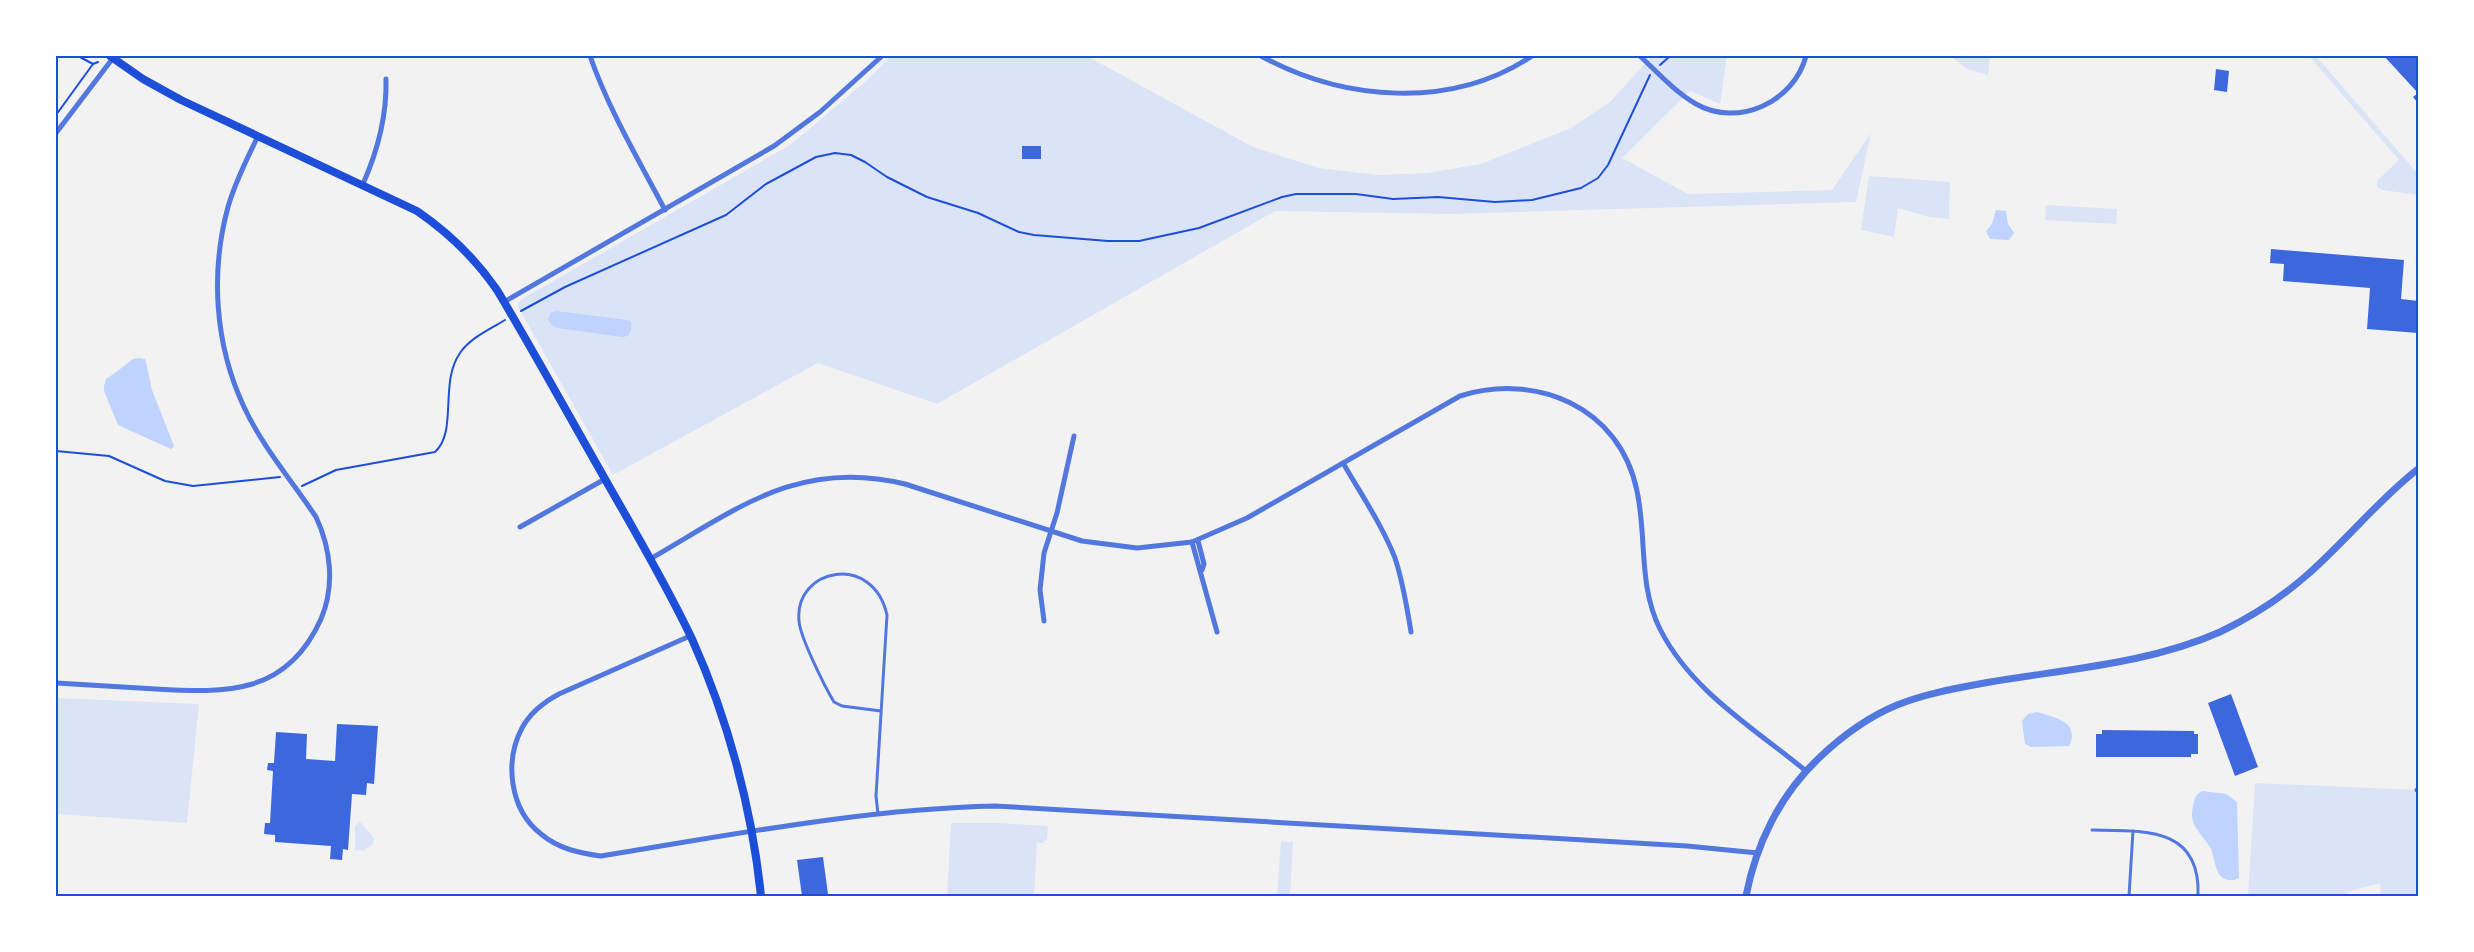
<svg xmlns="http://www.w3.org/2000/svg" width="2474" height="952" viewBox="0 0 2474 952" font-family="'Source Sans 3',sans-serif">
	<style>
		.green { fill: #dbe4f7 }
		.water { fill: #bfd3fe }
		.building { fill: #3d67dc }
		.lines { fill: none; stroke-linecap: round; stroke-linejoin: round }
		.path { stroke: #1d4ed8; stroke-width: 2 }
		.service { stroke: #5277de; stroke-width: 3 }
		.minor { stroke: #5277de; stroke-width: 5 }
		.tertiary { stroke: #5277de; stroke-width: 7 }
		.secondary { stroke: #1d4ed8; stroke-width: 8 }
		.neatline { fill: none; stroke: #1d4ed8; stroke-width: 2 }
	</style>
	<rect width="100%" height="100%" fill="#f2f2f2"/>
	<g class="green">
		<polygon points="891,56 1087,56 1253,147 1319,168 1378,175 1428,173 1481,164 1571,128 1610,102 1652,56 1727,56 1720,104 1690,91 1622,158 1688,194 1832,190 1871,133 1856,202 1451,214 1275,211 937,404 818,363 613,475 517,305 522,299 534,292 790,145 866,81"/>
		<polygon points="1950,56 1990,56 1988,75 1967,69"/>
		<polygon points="2309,56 2316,56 2418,174 2418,195 2383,190 2377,187 2377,181 2399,160"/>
		<polygon points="1869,176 1950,182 1949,219 1929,217 1898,208 1894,237 1861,230"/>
		<polygon points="2046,205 2117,209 2116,224 2045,220"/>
		<polygon points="56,698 199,704 187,823 56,814"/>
		<polygon points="2255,783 2418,790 2418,896 2381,896 2380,883 2347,892 2347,896 2248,896"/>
		<polygon points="360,822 374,838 373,844 363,851 355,850 355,826"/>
		<polygon points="951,823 999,823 1048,826 1047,839 1043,843 1037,843 1034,896 947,896"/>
		<polygon points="1281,842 1293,842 1290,896 1277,896"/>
	</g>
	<g class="water">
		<polygon points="1996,210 2006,211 2008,224 2014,233 2009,240 1990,239 1986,231 1992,224"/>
		<polygon points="556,311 628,320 631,322 631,330 628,336 622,337 557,328 552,325 548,320 550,313"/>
		<polygon points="139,358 145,359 146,362 152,390 174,446 171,449 118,425 104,391 104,386 106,379 115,373 133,359"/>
		<path d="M2037,712C2054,717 2081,722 2069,746L2031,747L2025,744L2022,721L2028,714Z"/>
		<path d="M2202,791L2226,794L2237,802L2239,878C2236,880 2229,881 2225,879C2215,875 2215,858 2211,849C2203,834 2188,826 2193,807C2194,799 2195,795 2202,791Z"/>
	</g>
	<g class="building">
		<polygon points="2384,56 2418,56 2418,103 2413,97 2418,93"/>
		<polygon points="2216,69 2229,71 2227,92 2214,90"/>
		<rect x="1022" y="146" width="19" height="13"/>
		<polygon points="2271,249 2404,260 2401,299 2418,301 2418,333 2367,329 2370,288 2283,281 2284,264 2270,263"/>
		<polygon points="2231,694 2258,767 2235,776 2208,703"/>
		<polygon points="337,724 378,726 374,784 367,783 366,795 352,794 348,850 343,849 342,860 330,859 331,846 275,842 275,835 264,834 265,823 270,823 273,771 267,770 268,763 274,763 276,732 307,734 306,759 335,761"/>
		<polygon points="2102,730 2194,731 2194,734 2198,734 2198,754 2191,754 2191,757 2096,757 2096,734 2102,734"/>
		<polygon points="823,857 828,894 802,896 797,860"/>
	</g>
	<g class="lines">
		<g class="path">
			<polyline points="93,64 98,62"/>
			<polyline points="1660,65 1670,56"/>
			<polyline points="56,115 93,64 78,56"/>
			<polyline points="521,311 565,287 726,215 766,184 816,157 835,153 851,155 865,162 887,177 927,197 978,213 1019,232 1034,235 1108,241 1139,241 1199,228 1282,197 1296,194 1356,194 1393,199 1438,197 1495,202 1532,200 1581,188 1598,178 1608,165 1650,75"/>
			<polyline points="56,451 109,456 165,481 193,486 280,477"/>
			<path d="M302,486L336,470L435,452C458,431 439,383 460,353C470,338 490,329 505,320"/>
		</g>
		<g class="service">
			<path d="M878,814L876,796L887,615C873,552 794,568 799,621C800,637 825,687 834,702L842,706L881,711"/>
			<path d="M2092,830C2143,831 2201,826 2198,896"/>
			<polyline points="2129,896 2133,831"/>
		</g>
		<g class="minor">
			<path d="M590,56C609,110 638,159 665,210"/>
			<path d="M1261,56C1344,101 1451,110 1532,56"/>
			<path d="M1640,56C1657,72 1675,92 1696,104C1738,128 1794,102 1806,56"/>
			<polyline points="56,133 113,58"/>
			<path d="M363,184C378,150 387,117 386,79"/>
			<polyline points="504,302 774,146 820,112 882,56"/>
			<path d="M1343,463C1361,494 1382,525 1395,558C1403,582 1407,607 1411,632"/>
			<polyline points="520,527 605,479"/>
			<polyline points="1198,541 1204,564 1202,570"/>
			<polyline points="1192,542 1217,632"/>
			<path d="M650,559C737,509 799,458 905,484L1082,541L1137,548L1192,542L1247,518L1460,396C1536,372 1620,407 1637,491C1647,537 1638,585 1660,629C1691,691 1754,728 1806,771"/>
			<polyline points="1044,621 1040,590 1044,553 1057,513 1074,436"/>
			<path d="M690,636L559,694C544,702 530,713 522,728C504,762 510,810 541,834C559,849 579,853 601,856C731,835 863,809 995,806L1687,846L1758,853"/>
			<path d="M56,683C89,685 122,687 156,689C227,693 287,695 321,619C335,586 331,549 316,517C292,481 262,446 244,407C215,345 210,273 228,207C235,182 247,159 258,136"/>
			<polyline points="2417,790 2418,790"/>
		</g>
		<path class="tertiary" d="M1746,896C1756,844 1780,795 1819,758C1842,736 1868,717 1897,705C1927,693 1958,688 1990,682C2066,669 2148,664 2220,632C2251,617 2281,598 2307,575C2346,541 2378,500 2418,469"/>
		<path class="secondary" d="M110,56L143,79L181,100L417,211C449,233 475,258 497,290C534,352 569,416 605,479C635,532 666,584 692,639C728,719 752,809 761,896"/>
	</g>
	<rect width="2474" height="952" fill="none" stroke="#ffffff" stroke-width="114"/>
	<rect x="57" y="57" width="2360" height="838" class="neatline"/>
</svg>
